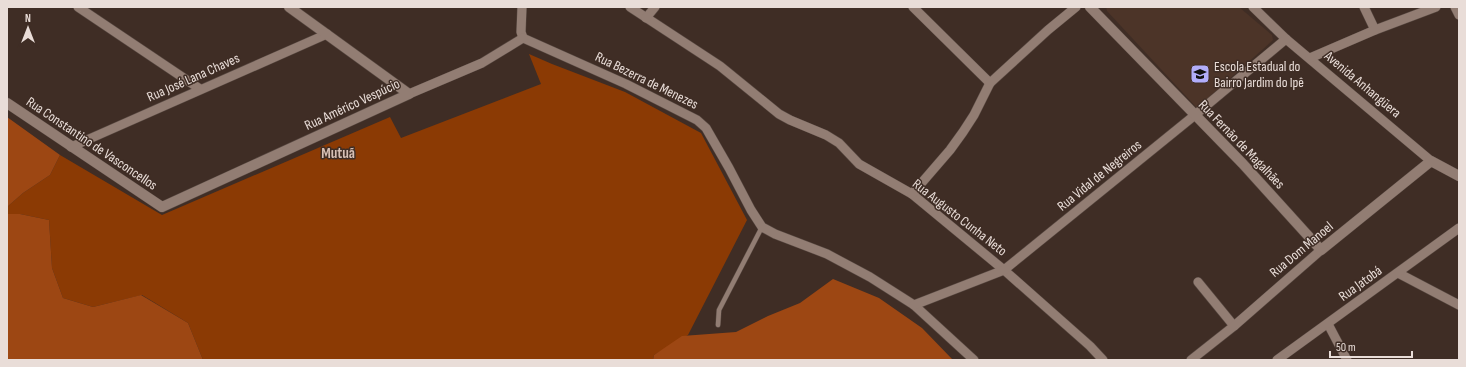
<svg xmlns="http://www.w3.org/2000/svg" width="1466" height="367" viewBox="0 0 1466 367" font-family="'Sofia Sans Condensed',sans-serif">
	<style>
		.built { fill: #4c3428 }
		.green { fill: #8b3a04 }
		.forest { fill: #9d4713 }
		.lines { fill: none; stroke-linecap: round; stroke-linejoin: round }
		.service-casing { stroke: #584942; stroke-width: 5.5 }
		.minor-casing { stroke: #584942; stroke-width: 10 }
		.tertiary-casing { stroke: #584942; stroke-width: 11 }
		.service { stroke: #927d73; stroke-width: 4.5 }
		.minor { stroke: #927d73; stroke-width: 9 }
		.tertiary { stroke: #927d73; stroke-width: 10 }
		.labels { text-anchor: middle; stroke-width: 3; stroke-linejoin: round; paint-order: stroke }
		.poi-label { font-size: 14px; fill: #e9ddd8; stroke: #3f2d25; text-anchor: start }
		.street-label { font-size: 14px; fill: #e9ddd8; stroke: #3f2d25 }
		.neighbourhood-label { font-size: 15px; font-weight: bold; fill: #d7c0b5; stroke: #3f2d25 }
	</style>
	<rect width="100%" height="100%" fill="#3f2d25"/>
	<polygon class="built" points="1106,7 1239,7 1272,35 1273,40 1197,108 1107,11"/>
	<polygon class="green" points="529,54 552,64 625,92 701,133 747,220 688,335 654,355 653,360 203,360 188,323 142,295 93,307 63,298 52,268 49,220 20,214 7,214 7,207 23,193 50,175 60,155 162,215 390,117 401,138 541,84"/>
	<g class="forest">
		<polygon points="7,117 60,155 50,175 23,193 7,207"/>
		<polygon points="7,214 20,214 49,220 52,268 63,298 93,307 141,295 188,323 203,360 7,360"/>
		<polygon points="833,279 879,298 922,328 953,360 653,360 654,355 682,336 736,332 768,316 800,303"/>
	</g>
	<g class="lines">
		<g class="service-casing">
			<polyline id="service" points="718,325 719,310 762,227"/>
		</g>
		<g class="minor-casing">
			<g id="minor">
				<polyline points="78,7 200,89"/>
				<polyline points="522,7 521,32 523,38"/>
				<polyline points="630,7 720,66 779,114 790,120 826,135 839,143 859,164 912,194 1004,270 1090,346 1103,360"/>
				<polyline points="913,7 990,83"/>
				<polyline points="1253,7 1286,39 1431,161"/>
				<polyline points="1364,7 1375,30"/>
				<polyline points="1455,7 1459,15"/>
				<polyline points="646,18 655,7"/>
				<polyline points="523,38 626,84 697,120 706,128 729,168 751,210 762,227 775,234 827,254 870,277 914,305 974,360"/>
				<polyline points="1310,58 1375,30 1436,7"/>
				<polyline points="409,94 482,63 523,38"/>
				<polyline points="71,147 327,34"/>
				<polyline points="912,194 950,150 963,132 974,115 990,83 1048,30 1076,7"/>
				<polyline points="1398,273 1459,305"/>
				<polyline points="1198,282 1234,326"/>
				<polyline points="914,305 1004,270 1195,115 1286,39"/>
				<polyline points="1328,324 1347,360"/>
				<polyline points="1191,360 1234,326 1321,250"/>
				<polyline points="1277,360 1459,228"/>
			</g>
		</g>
		<g class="tertiary-casing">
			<g id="tertiary">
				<polyline points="1090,7 1243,164 1321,250 1431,161 1459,176"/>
				<polyline points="7,103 162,207 409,94 289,7"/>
			</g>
		</g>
		<use href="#service" class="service"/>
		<use href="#minor" class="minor"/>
		<use href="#tertiary" class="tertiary"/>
	</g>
	<defs>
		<g id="school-square" transform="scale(1)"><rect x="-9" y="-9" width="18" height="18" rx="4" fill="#b1adfa" stroke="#3f2d25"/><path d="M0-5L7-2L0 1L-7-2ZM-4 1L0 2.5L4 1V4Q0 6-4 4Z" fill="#111"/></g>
	</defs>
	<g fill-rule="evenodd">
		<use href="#school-square" x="1200" y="74"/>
	</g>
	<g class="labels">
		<g class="poi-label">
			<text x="1214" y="71">Escola Estadual do<tspan x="1214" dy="16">Bairro Jardim do Ipê</tspan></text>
		</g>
		<g class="street-label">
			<text transform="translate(193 77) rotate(-24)" y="5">Rua José Lana Chaves</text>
			<text transform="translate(647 80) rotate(26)" y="5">Rua Bezerra de Menezes</text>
			<text transform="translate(1363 84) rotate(40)" y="5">Avenida Anhangüera</text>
			<text transform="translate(352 104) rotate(-25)" y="5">Rua Américo Vespúcio</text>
			<text transform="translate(92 143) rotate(34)" y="5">Rua Constantino de Vasconcellos</text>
			<text transform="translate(1242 144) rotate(46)" y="5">Rua Fernão de Magalhães</text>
			<text transform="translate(1099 175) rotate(-39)" y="5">Rua Vidal de Negreiros</text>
			<text transform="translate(960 217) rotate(38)" y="5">Rua Augusto Cunha Neto</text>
			<text transform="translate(1301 249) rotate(-40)" y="5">Rua Dom Manoel</text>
			<text transform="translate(1360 283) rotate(-36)" y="5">Rua Jatobá</text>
		</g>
		<g class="neighbourhood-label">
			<text x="338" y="158">Mutuã</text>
		</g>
	</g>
	<rect width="1466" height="367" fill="none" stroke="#e9ddd8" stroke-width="16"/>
	<g transform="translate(28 28)" stroke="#3f2d25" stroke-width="3" paint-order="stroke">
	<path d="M0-3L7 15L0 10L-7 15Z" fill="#e9ddd8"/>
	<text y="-6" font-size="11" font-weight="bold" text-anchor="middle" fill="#e9ddd8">N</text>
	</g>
	<path d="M1330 351v6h82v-6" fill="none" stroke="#e9ddd8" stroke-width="2"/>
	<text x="1336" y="351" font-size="12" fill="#e9ddd8" stroke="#3f2d25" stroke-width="3" paint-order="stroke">50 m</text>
</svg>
